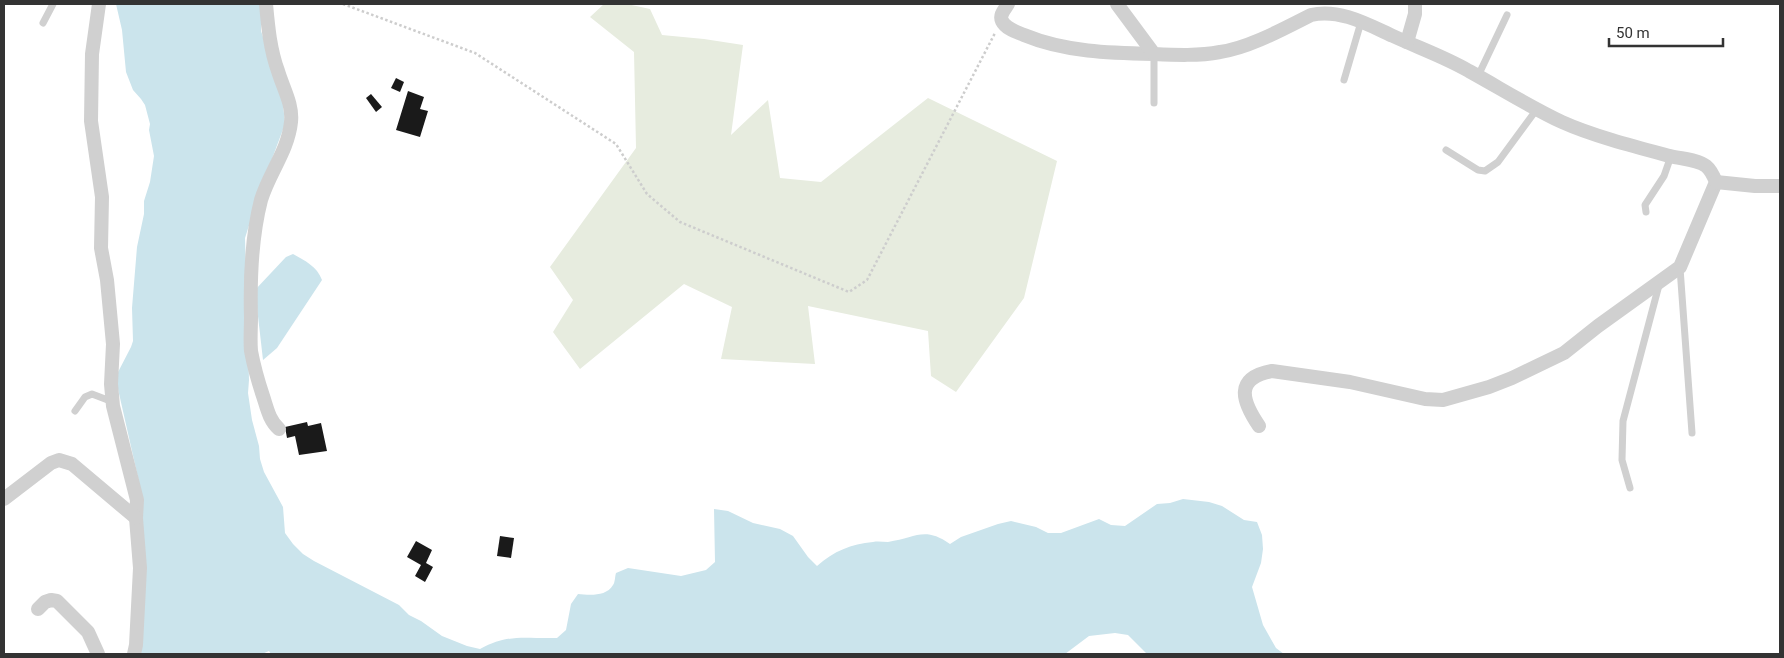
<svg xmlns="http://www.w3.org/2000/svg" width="1784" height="658" viewBox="0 0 1784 658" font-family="Roboto,sans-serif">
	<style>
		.green { fill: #e7ecdf }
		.water { fill: #cbe4ec }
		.building { fill: #1a1a1a }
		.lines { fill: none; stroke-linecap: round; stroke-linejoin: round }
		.path { stroke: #cdcdcd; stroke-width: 2.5; stroke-dasharray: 2.5 2.5; stroke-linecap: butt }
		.lane { stroke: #d0d0d0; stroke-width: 7 }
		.street { stroke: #d0d0d0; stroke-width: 14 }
	</style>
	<rect width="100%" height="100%" fill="#fff"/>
	<polygon class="green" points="604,4 627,4 650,9 662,35 704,39 743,45 731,135 768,100 780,178 821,182 928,98 1057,161 1024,298 956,392 931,376 928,331 808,306 815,364 721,359 732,307 684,284 580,369 553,332 573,300 550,267 636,148 634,52 590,17"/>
	<g class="water">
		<path d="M116,4H261V31L282,93L285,124L260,191L245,238L249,380L248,393L252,420L259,446L260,459L264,472L283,507L285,533L293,544L303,554L314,561L399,605L409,615L421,621L442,636L467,646L480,649C510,633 525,639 557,638L566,630L571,604L578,594C589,595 606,597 613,585C615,583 615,576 616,573L628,568L681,576L706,570L715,562L714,509L728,511L753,523L780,529L793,536L808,557L817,566C834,551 851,544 873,542C878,541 883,542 888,542C916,538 924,526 950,544L961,537L998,524L1011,521L1036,527L1048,533H1061L1099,519L1111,525L1125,526L1157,504L1170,503L1183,499L1209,502L1222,506L1244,520L1257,522L1262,535L1263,549L1261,563L1252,587L1263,625L1276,648L1284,654H1147L1128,635L1115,633L1089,636L1065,654H271L269,651L262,654H138L139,482L118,389L116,376L131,347L133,341L132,308L137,247L144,214V201L150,182L154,156L149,130L150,124L145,105L141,99L133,90L126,72L122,30Z"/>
		<path d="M293,254C305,261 317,266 322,280L277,348L263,360L255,290L286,257Z"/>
	</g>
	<g class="building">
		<polygon points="396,78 404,82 400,92 391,88"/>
		<polygon points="408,91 424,97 420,109 428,111 420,137 396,130"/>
		<polygon points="371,94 382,107 376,112 366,98"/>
		<polygon points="307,422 308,426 321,423 327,451 299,455 295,436 287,438 285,427"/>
		<polygon points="500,536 514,538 511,558 497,556"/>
		<polygon points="416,541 432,550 426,563 433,567 425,582 415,576 421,565 407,557"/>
	</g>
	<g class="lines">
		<polyline class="path" points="343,4 475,53 616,144 647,194 680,222 849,292 867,280 995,33"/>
		<g class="lane">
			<polyline points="43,23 53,4"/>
			<polyline points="1154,54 1154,103"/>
			<polyline points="1478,76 1507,15"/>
			<polyline points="1344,80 1361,22"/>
			<polyline points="1446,150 1478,170 1485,171 1498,162 1537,109"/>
			<polyline points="1646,212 1645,205 1664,176 1671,156"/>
			<polyline points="1680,268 1692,433"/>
			<polyline points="75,411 85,397 92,394 113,402"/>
			<polyline points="1630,488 1622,460 1623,421 1659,285"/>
		</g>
		<g class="street">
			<polyline points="99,4 92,54 91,121 102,197 101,248 107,280 113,344 111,384 113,406 137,500 136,518 140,568 136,645 134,654"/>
			<path d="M266,4C268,26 270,49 278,71C283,88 293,104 291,122C288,151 269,173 261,200C252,235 250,281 251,317C251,328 250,340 251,351C254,367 258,381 263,396C267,408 269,420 279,429"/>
			<path d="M1008,4C1005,9 999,15 1002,21C1006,29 1017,32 1024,35C1065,52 1110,53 1154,54"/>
			<path d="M1117,4L1154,54C1176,55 1199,56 1220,52C1249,48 1285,28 1311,15C1339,8 1369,25 1393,36C1419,48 1445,57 1469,71C1500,88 1530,107 1562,122C1593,136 1636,147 1670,156C1681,159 1697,159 1706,166C1711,170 1714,177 1716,182L1680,267L1598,326L1564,353L1512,378L1489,387L1443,400L1425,399L1350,382L1272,371C1234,378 1242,401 1259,426"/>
			<polyline points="1407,42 1415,14 1415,4"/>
			<polyline points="1716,182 1755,186 1780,186"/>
			<polyline points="4,499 51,463 59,460 72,464 136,518"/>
			<polyline points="38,609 45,602 51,600 57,601 88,632 98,654"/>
		</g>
	</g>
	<rect width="1784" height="658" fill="none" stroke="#333333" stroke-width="10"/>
	<path d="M1609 38v8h114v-8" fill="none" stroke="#333333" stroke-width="2.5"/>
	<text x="1616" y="38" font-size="15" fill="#333333" stroke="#ffffff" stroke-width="4" paint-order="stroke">50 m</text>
</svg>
